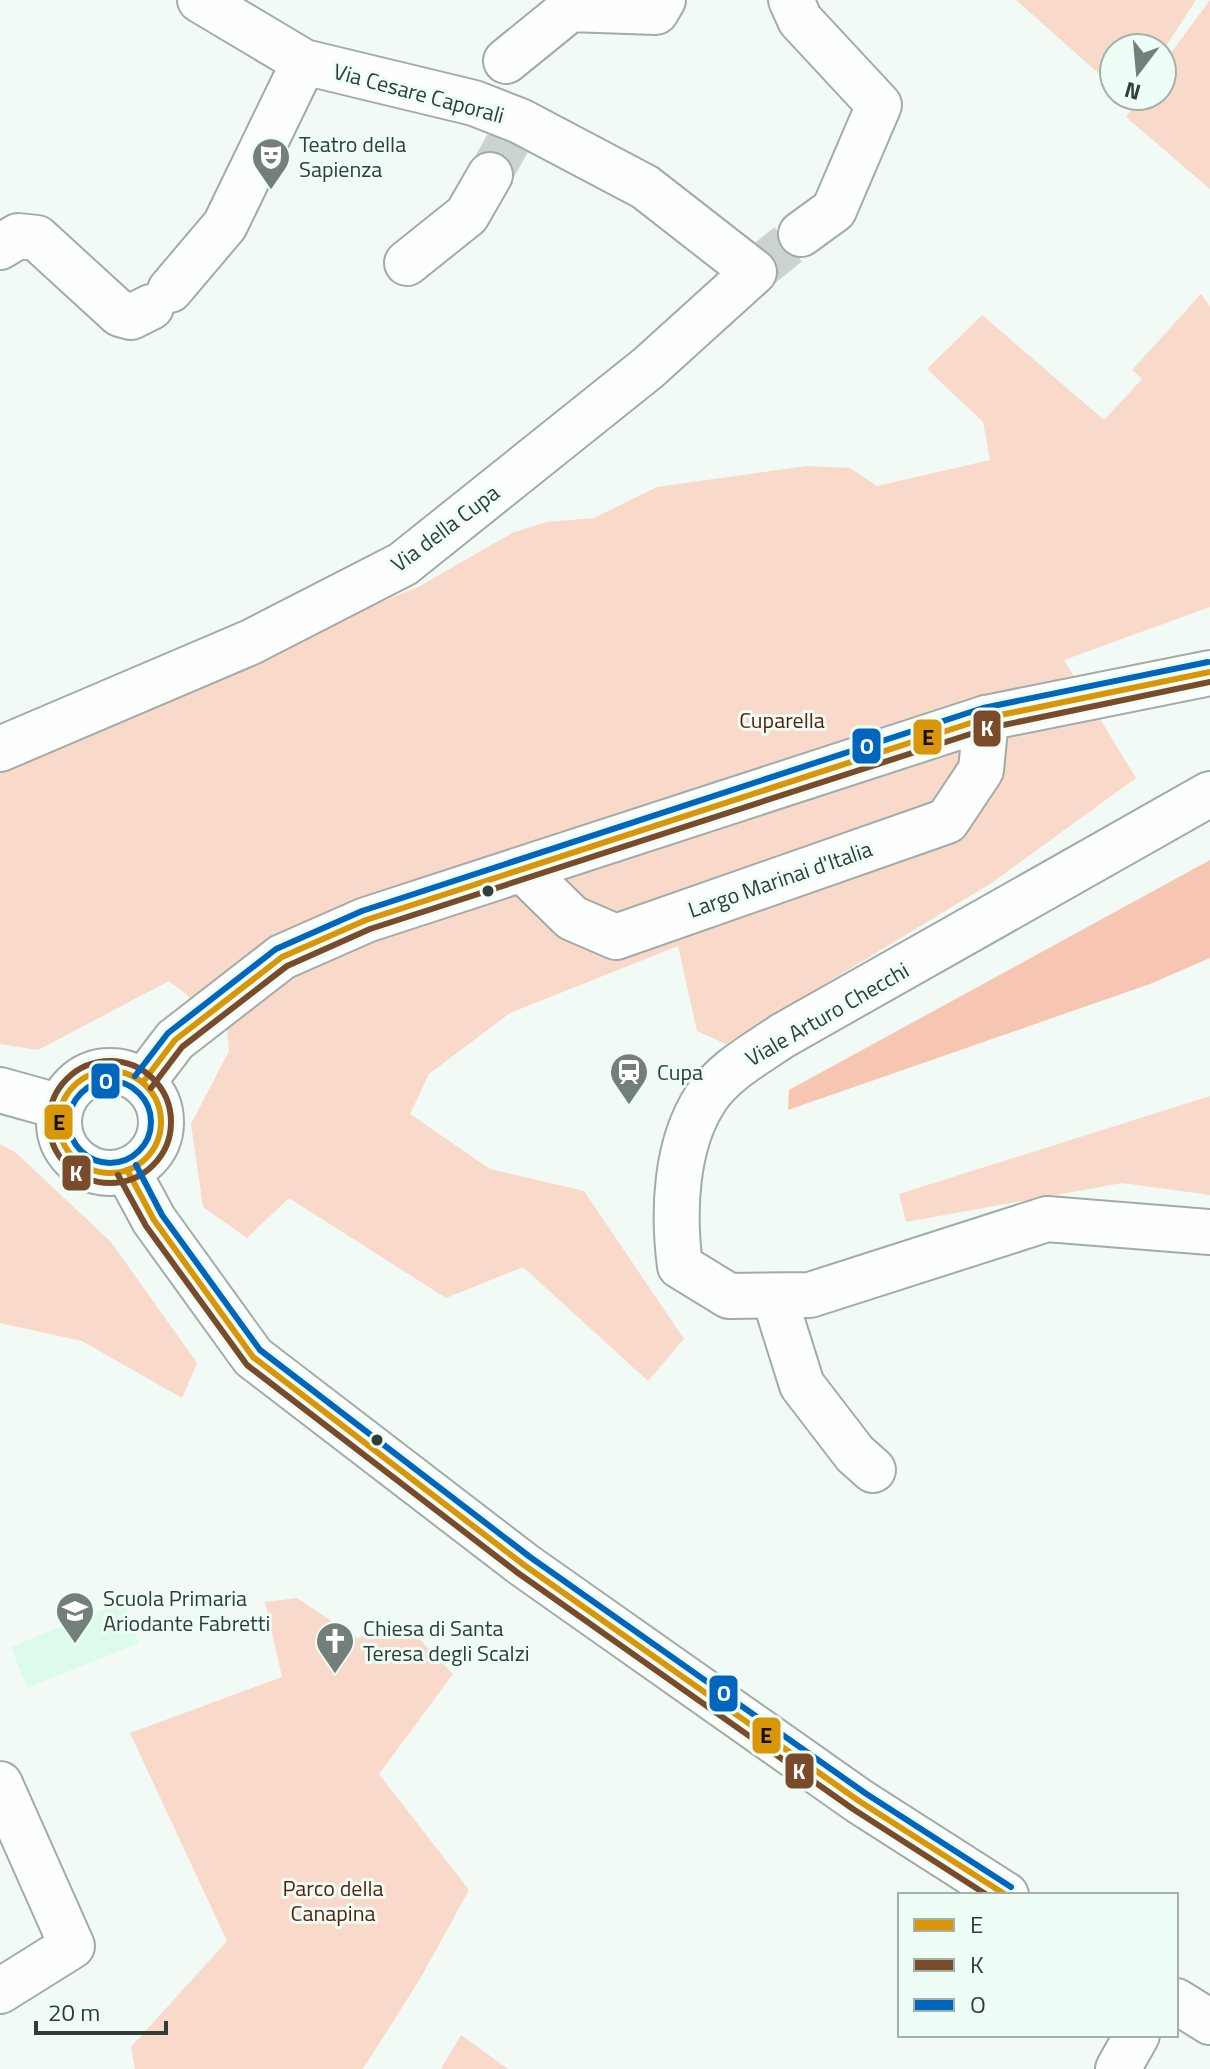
<svg xmlns="http://www.w3.org/2000/svg" width="1210" height="2069" viewBox="0 0 1210 2069" font-family="'Titillium Web',sans-serif">
	<style>
		.built { fill: #ddfbea }
		.green { fill: #f9d9ca }
		.forest { fill: #f7c6b2 }
		.lines { fill: none; stroke-linecap: round; stroke-linejoin: round }
		.minor-tunnel { stroke: #cbd4cf; stroke-width: 44; stroke-dasharray: 44 22; stroke-linecap: butt }
		.minor-casing { stroke: #a2aca6; stroke-width: 48 }
		.minor { stroke: #fdfefe; stroke-width: 44 }
		.bus-1-casing { stroke: #eefdf5; stroke-width: 12 }
		.bus-2-casing { stroke: #eefdf5; stroke-width: 12 }
		.bus-3-casing { stroke: #eefdf5; stroke-width: 12 }
		.bus-1 { stroke: #d99608; stroke-width: 6 }
		.bus-2 { stroke: #7a4b2a; stroke-width: 6 }
		.bus-3 { stroke: #0065bd; stroke-width: 6 }
		.bus-dot { fill: #2f3e36; stroke: #eefdf5; stroke-width: 3 }
		.labels { text-anchor: middle; stroke-width: 6; stroke-linejoin: round; paint-order: stroke }
		.street-label { font-size: 22px; fill: #2f3e36; stroke: #eefdf5 }
		.poi-label { font-size: 22px; fill: #2f3e36; stroke: #eefdf5; text-anchor: start }
		.park-label { font-size: 22px; fill: #591f08; stroke: #eefdf5 }
		.line-badge { stroke: #eefdf5; stroke-width: 3 }
		.badge-label { font-size: 22px; text-anchor: middle; font-weight: bold; fill: #fff }
		.pale-badge-label { font-size: 22px; text-anchor: middle; font-weight: bold; fill: #111 }
	</style>
	<rect width="100%" height="100%" fill="#f2faf5"/>
	<polygon class="built" points="123,1601 139,1643 27,1688 11,1647"/>
	<g class="green">
		<polygon points="1016,0 1196,0 1162,52 1162,48 1114,48 1114,87"/>
		<polygon points="1210,0 1210,189 1126,117 1140,96 1162,96 1162,65"/>
		<polygon points="1201,294 1210,307 1210,607 1064,660 1136,778 993,882 726,1044 697,1031 678,946 510,1013 429,1074 410,1114 490,1169 584,1191 684,1339 648,1381 523,1267 446,1298 289,1198 247,1238 203,1207 191,1124 229,1051 227,1027 169,981 38,1050 0,1044 0,758 420,586 512,533 546,522 594,518 657,487 807,466 850,468 877,486 990,460 983,422 927,369 982,315 1104,420 1142,379 1132,370"/>
		<polygon points="1210,1096 1210,1195 1122,1183 906,1222 899,1194"/>
		<polygon points="0,1144 15,1152 111,1242 197,1363 182,1398 82,1341 0,1323"/>
		<polygon points="297,1598 357,1638 407,1626 453,1674 379,1774 469,1890 420,1979 363,2069 135,2069 131,2047 227,1941 130,1733 282,1677 265,1602"/>
		<polygon points="461,2035 508,2069 441,2069"/>
	</g>
	<polygon class="forest" points="1210,860 1210,958 1150,984 788,1110 789,1090"/>
	<g class="lines">
		<g class="minor-tunnel">
			<polyline points="490,175 515,130"/>
			<polyline points="754,272 801,234"/>
		</g>
		<g class="minor-casing">
			<g id="minor">
				<polyline points="791,0 800,20 879,105 834,210 801,234"/>
				<polyline points="506,61 570,9 656,12 663,0"/>
				<polyline points="0,247 18,236 37,238 120,314 131,317 151,307"/>
				<polyline points="407,263 467,215 490,175"/>
				<polyline points="170,290 225,225 304,62"/>
				<polyline points="0,749 251,642 403,564 648,368 754,272 645,187 520,121 474,103 304,62 200,0"/>
				<path d="M1210,794L782,1036C756,1054 724,1071 706,1098C675,1145 673,1213 680,1266L729,1296L810,1295L1047,1219L1210,1232"/>
				<polyline points="523,870 572,918 616,937 947,821 981,770 986,718"/>
				<circle cx="110" cy="1122" r="51"/>
				<polyline points="143,1082 175,1040 282,957 366,920 986,718 1210,673"/>
				<polyline points="0,1090 61,1107"/>
				<polyline points="127,1170 154,1220 253,1357 524,1565 859,1801 1006,1895"/>
				<polyline points="774,1296 802,1385 855,1454 873,1470"/>
				<polyline points="0,1784 72,1946 0,1991"/>
				<polyline points="1176,2001 1210,2022"/>
				<polyline points="1118,2069 1137,2035"/>
			</g>
		</g>
		<use href="#minor" class="minor"/>
		<g class="bus-1-casing">
			<g id="bus-1">
				<circle cx="110" cy="1122" r="51"/>
				<polyline points="143,1082 175,1040 282,957 366,920 986,718 1210,672"/>
				<polyline points="127,1170 154,1220 253,1357 524,1565 859,1801 1006,1895"/>
			</g>
		</g>
		<g class="bus-2-casing">
			<g id="bus-2">
				<circle cx="110" cy="1122" r="61"/>
				<polyline points="151,1088 182,1047 287,966 370,929 989,728 1210,682"/>
				<polyline points="118,1175 146,1226 247,1365 518,1573 853,1809 987,1895"/>
			</g>
		</g>
		<g class="bus-3-casing">
			<g id="bus-3">
				<polyline points="135,1076 168,1033 276,949 362,911 983,708 1208,662"/>
				<circle cx="110" cy="1122" r="41"/>
				<polyline points="136,1165 162,1215 260,1350 530,1557 865,1793 1011,1887"/>
			</g>
		</g>
		<use href="#bus-1" class="bus-1"/>
		<use href="#bus-2" class="bus-2"/>
		<use href="#bus-3" class="bus-3"/>
	</g>
	<defs>
		<g id="theatre-pin" transform="scale(2)"><path d="M0 17L-7.5 6A9.5 9.5 0 1 1 7.5 6Z" fill="#738079" stroke="#eefdf5"/><path d="M-5-5.5Q0-4 5-5.5V0Q5 5 0 6Q-5 5-5 0ZM-3.3-2.5H-1v1.5H-3.3ZM1-2.5H3.3v1.5H1ZM-2.8 1Q0 5.5 2.8 1Z" fill="#fff"/></g>
		<g id="station-pin" transform="scale(2)"><path d="M0 17L-7.5 6A9.5 9.5 0 1 1 7.5 6Z" fill="#738079" stroke="#eefdf5"/><path d="M-3-6H3Q5-6 5-4V2Q5 4 3 4L4.5 6H3L1.5 4h-3L-3 6H-4.5L-3 4Q-5 4-5 2V-4Q-5-6-3-6ZM-3.5-4v3h7v-3ZM-3.5 1v1.5H-2V1ZM2 1v1.5H3.5V1Z" fill="#fff"/></g>
		<g id="school-pin" transform="scale(2)"><path d="M0 17L-7.5 6A9.5 9.5 0 1 1 7.5 6Z" fill="#738079" stroke="#eefdf5"/><path d="M0-5L7-2L0 1L-7-2ZM-4 1L0 2.5L4 1V4Q0 6-4 4Z" fill="#fff"/></g>
		<g id="church-pin" transform="scale(2)"><path d="M0 17L-7.5 6A9.5 9.5 0 1 1 7.5 6Z" fill="#738079" stroke="#eefdf5"/><path d="M-1.2-6h2.4v3.5h3.3v2.4h-3.3V6h-2.4V-.1h-3.3v-2.4h3.3Z" fill="#fff"/></g>
	</defs>
	<g fill-rule="evenodd">
		<use href="#theatre-pin" x="271" y="157"/>
		<use href="#station-pin" x="629" y="1072"/>
		<use href="#school-pin" x="75" y="1611"/>
		<use href="#church-pin" x="335" y="1641"/>
	</g>
	<g class="bus-dot">
		<circle cx="488" cy="891" r="7"/>
		<circle cx="377" cy="1440" r="7"/>
	</g>
	<g class="labels">
		<g class="street-label">
			<text transform="translate(419 93) rotate(15)" y="8">Via Cesare Caporali</text>
			<text transform="translate(445 528) rotate(-37)" y="8">Via della Cupa</text>
			<text transform="translate(780 879) rotate(-19)" y="8">Largo Marinai d'Italia</text>
			<text transform="translate(827 1014) rotate(-30)" y="8">Viale Arturo Checchi</text>
		</g>
		<g class="poi-label">
			<text x="299" y="152">Teatro della<tspan x="299" dy="25">Sapienza</tspan></text>
			<text x="657" y="1080">Cupa</text>
			<text x="103" y="1606">Scuola Primaria<tspan x="103" dy="25">Ariodante Fabretti</tspan></text>
			<text x="363" y="1636">Chiesa di Santa<tspan x="363" dy="25">Teresa degli Scalzi</tspan></text>
		</g>
		<g class="park-label">
			<text x="782" y="728">Cuparella</text>
			<text x="333" y="1896">Parco della<tspan x="333" dy="25">Canapina</tspan></text>
		</g>
	</g>
	<g class="line-badge">
		<rect x="972" y="709" width="30" height="39" rx="8" fill="#7a4b2a"/>
		<rect x="912" y="718" width="31" height="38" rx="8" fill="#d99608"/>
		<rect x="851" y="727" width="31" height="38" rx="8" fill="#0065bd"/>
		<rect x="90" y="1062" width="31" height="38" rx="8" fill="#0065bd"/>
		<rect x="43" y="1103" width="31" height="38" rx="8" fill="#d99608"/>
		<rect x="61" y="1154" width="31" height="38" rx="8" fill="#7a4b2a"/>
		<rect x="708" y="1674" width="31" height="39" rx="8" fill="#0065bd"/>
		<rect x="751" y="1716" width="31" height="39" rx="8" fill="#d99608"/>
		<rect x="784" y="1752" width="31" height="38" rx="8" fill="#7a4b2a"/>
	</g>
	<g class="badge-label">
		<text x="987" y="736">K</text>
		<text x="867" y="754">O</text>
		<text x="106" y="1089">O</text>
		<text x="76" y="1181">K</text>
		<text x="724" y="1701">O</text>
		<text x="799" y="1779">K</text>
	</g>
	<g class="pale-badge-label">
		<text x="928" y="745">E</text>
		<text x="59" y="1130">E</text>
		<text x="766" y="1743">E</text>
	</g>
	<rect x="898" y="1893" width="280" height="144" fill="#eefdf5" stroke="#a2b1a9" stroke-width="2"/>
	<rect x="914" y="1919" width="40" height="12" fill="#d99608" stroke="#a2b1a9" stroke-width="2"/>
	<text x="970" y="1933" font-size="24" fill="#2f3e36">E</text>
	<rect x="914" y="1959" width="40" height="12" fill="#7a4b2a" stroke="#a2b1a9" stroke-width="2"/>
	<text x="970" y="1973" font-size="24" fill="#2f3e36">K</text>
	<rect x="914" y="1999" width="40" height="12" fill="#0065bd" stroke="#a2b1a9" stroke-width="2"/>
	<text x="970" y="2013" font-size="24" fill="#2f3e36">O</text>
	<g transform="translate(1138 72) rotate(196)"><circle r="38" fill="#eefdf5" stroke="#a2b1a9" stroke-width="2"/>
	<path d="M0-6L14 30L0 20L-14 30Z" fill="#738079"/>
	<text y="-12" font-size="22" font-weight="bold" text-anchor="middle" fill="#2f3e36">N</text>
	</g>
	<path d="M36 2021v12h130v-12" fill="none" stroke="#2f3e36" stroke-width="4"/>
	<text x="48" y="2021" font-size="24" fill="#2f3e36" stroke="#eefdf5" stroke-width="6" paint-order="stroke">20 m</text>
</svg>
